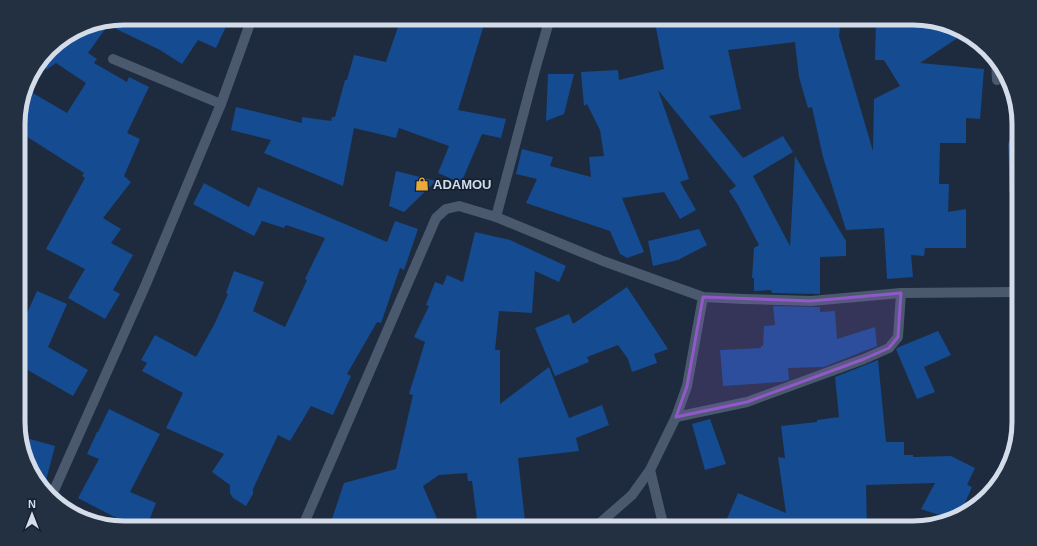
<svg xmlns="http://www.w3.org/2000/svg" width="1037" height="546" viewBox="0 0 1037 546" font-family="Helvetica,sans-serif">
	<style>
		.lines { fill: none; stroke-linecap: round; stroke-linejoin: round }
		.stream { stroke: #3166ae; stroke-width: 7 }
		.building { fill: #154b91 }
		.street { stroke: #4a596e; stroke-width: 10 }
		.marked { fill: #9158c9; fill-opacity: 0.2; stroke: #9158c9; stroke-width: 3; stroke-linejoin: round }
		.labels { text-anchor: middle; stroke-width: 3.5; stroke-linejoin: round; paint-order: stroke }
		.poi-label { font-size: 13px; font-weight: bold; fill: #d3dce8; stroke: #142133; text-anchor: start }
		.rim { fill: none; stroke: #d3dce8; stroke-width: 5 }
	</style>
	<rect width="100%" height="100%" fill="#1e2b3e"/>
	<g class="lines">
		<polyline class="stream" points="1018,124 1012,144 1013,191 1018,212 1019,278"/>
	</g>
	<g class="building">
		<polygon points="124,18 230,18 216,48 198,40 182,64 160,50 108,25 88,53 97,59 94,63 127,82 129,77 149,87 127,133 140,139 124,176 131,182 103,218 121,229 111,243 133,255 113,290 120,294 105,319 68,298 85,269 46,249 85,178 82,176 84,173 18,131 18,117 26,89 67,113 86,83 56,63 46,70 45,56 54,45 84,26"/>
		<polygon points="401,18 486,18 458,110 506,119 501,138 482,134 461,183 438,173 449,146 399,128 396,138 354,128 343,186 264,153 271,140 231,130 236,107 302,123 302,117 331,121 332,117 335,117 345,80 347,80 354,55 386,62"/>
		<polygon points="654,18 841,18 839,36 873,151 874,99 900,86 884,60 875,60 876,18 913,18 960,29 965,33 920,63 984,69 980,119 966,118 966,143 940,143 939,184 949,184 948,212 966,209 966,248 925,248 924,256 911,255 913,277 887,279 884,228 846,230 823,157 812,107 808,108 799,77 795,42 728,50 741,109 709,116 743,158 783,136 793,152 753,176 790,246 795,156 846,241 846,256 820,257 820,294 772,293 771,290 754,291 754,278 752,278 754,248 759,245 738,205 729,191 736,186 658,90 689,179 680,182 696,210 680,219 664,192 622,198 644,252 627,258 620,254 610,231 526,203 537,179 516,174 522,149 553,157 550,166 591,177 589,157 604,156 600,130 587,104 584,106 581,72 618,70 619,80 664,69"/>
		<polygon points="548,74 574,74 564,114 546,121"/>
		<polygon points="396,171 436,181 404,212 389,206"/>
		<polygon points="204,183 249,207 258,187 387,242 395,221 418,229 404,270 400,268 381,323 377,322 347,374 351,376 333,415 311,406 290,441 278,435 253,489 253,494 246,506 233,498 230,493 230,485 212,472 224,454 166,428 183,393 142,371 147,363 141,360 155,335 196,357 214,325 228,294 226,293 234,271 264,282 253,311 285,327 307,280 305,279 325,238 286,225 284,228 262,221 254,236 193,204"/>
		<polygon points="699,229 707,245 678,260 653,266 648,241"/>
		<polygon points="475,232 510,240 566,266 559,282 535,271 532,313 499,311 495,350 500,350 500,404 549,367 569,418 602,405 609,425 576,438 579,451 518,458 525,521 478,527 472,481 468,481 467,473 439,475 423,486 441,528 329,528 344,483 396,469 413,395 409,394 425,342 414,337 429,306 426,305 435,282 443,285 447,275 463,282"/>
		<polygon points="627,287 668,349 654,354 657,363 632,372 628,359 618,345 587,357 589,362 555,376 535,328 569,314 573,324"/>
		<polygon points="37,291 67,304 48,347 88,370 73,396 19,365 19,331"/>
		<polygon points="773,306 820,307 820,312 835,311 837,339 875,327 877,346 824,367 788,368 789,380 781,382 723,386 720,350 761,348 761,346 763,346 764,326 775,325"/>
		<polygon points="938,331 951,355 924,367 935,392 917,399 896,349 899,347"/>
		<polygon points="878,360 886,442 904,442 904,455 913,455 913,457 951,456 975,468 967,485 972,487 960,514 948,518 921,509 935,483 866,485 867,528 723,528 738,493 786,513 778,457 785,458 781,426 817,422 817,420 839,417 835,377"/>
		<polygon points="109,409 160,434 130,492 156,503 146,528 124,528 118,527 120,520 78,498 99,459 87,454 97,432 98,432"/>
		<polygon points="710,419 726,464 705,470 692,424"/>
		<polygon points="19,436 55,446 44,488 36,481"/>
	</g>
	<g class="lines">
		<g class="street">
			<polyline points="113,59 221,104"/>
			<polyline points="996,61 997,80"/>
			<polyline points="496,217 535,70 550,18"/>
			<polyline points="676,417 747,402 864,359 889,348 898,337 901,293"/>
			<polyline points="650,470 664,528"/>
			<polyline points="52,495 146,284 221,104 252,18"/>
			<polyline points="302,528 436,218 446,209 459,206 496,217 603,261 703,297 743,299 811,301 901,293 1019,292"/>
			<polyline points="581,528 600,523 632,495 650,470 676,417 687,386 703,297"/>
		</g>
	</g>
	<path class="marked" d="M901,293L898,337L889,348L864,359L747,402L676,417L687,386L703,297L811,301Z"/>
	<defs>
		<g id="shop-bare" transform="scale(1.08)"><path d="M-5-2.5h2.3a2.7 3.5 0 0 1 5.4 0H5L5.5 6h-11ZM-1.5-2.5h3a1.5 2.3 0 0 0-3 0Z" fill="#eaaa39" stroke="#142133" stroke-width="2.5" paint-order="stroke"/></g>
	</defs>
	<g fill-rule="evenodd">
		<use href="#shop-bare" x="422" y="184"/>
	</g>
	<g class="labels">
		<g class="poi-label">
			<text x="433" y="189">ADAMOU</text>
		</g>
	</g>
	<path d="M0 0H1037V546H0ZM124 25H913A99 99 0 0 1 1012 124V422A99 99 0 0 1 913 521H124A99 99 0 0 1 25 422V124A99 99 0 0 1 124 25Z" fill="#233041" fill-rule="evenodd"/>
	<path class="rim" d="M124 25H913A99 99 0 0 1 1012 124V422A99 99 0 0 1 913 521H124A99 99 0 0 1 25 422V124A99 99 0 0 1 124 25Z"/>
	<g transform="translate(32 514)" stroke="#142133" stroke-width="3" paint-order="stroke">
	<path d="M0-3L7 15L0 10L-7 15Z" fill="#d3dce8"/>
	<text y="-6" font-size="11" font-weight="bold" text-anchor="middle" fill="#d3dce8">N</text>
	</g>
</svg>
